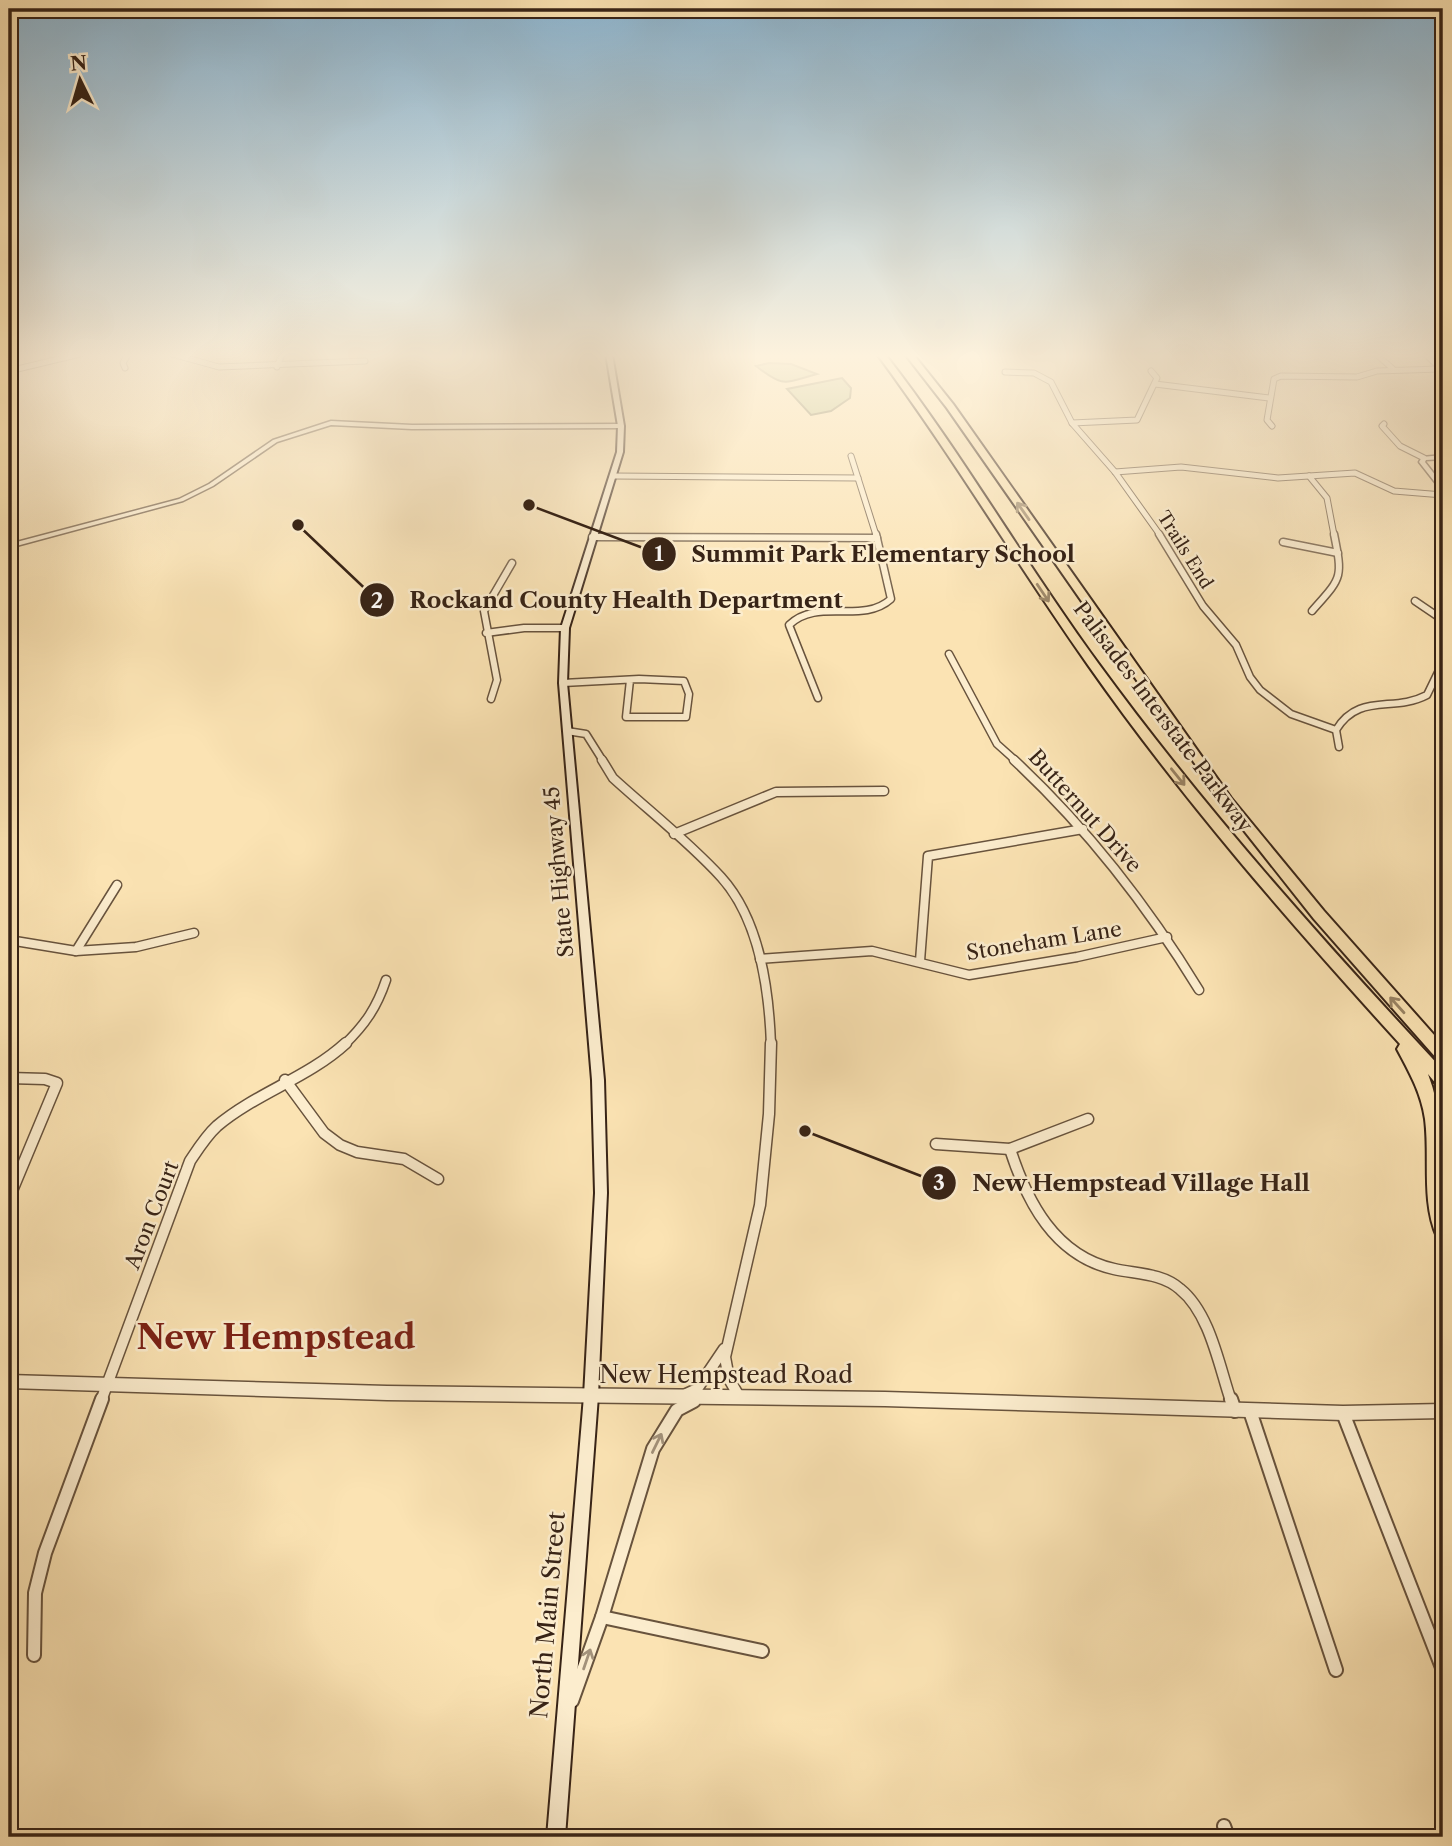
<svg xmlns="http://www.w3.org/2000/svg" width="1452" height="1846" viewBox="0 0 1452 1846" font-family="'Libre Caslon Text',serif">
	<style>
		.green { fill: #bec48c; stroke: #7a7451; stroke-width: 2 }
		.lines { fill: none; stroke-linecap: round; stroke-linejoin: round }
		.minor-far4-casing { stroke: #68533d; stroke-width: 7 }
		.minor-far3-casing { stroke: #68533d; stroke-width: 9 }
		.minor-far2-casing { stroke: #68533d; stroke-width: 11 }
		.minor-far1-casing { stroke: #68533d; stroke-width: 13 }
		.minor-casing { stroke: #68533d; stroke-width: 16 }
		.tertiary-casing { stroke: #68533d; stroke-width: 3 }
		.secondary-casing { stroke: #372316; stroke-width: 4 }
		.motorway-casing { stroke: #372316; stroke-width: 4 }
		.minor-far4 { stroke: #fcedce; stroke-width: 5 }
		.minor-far3 { stroke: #fcedce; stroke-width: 6 }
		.minor-far2 { stroke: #fcedce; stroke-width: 8 }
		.minor-far1 { stroke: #fcedce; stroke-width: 10 }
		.minor { stroke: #fcedce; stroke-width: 12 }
		.tertiary { fill: #fcedce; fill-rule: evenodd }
		.secondary { fill: #fcedce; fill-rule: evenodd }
		.motorway { fill: #fbe3b3; fill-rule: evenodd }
		.oneway { stroke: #998364 }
		.oneway2 { stroke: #a3927b }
		.labels { text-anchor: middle; stroke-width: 5; stroke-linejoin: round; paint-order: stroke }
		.far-street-label { font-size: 18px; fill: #372316; stroke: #fcedce }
		.street-label { font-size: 21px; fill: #372316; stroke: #fcedce }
		.near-street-label { font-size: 24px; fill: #372316; stroke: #fcedce }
		.near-district-label { font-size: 33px; font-weight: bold; fill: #7a1f14; stroke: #fcedce }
		.leader { fill: none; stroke: #372316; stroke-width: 2.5 }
		.callout-dot { fill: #372316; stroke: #fcedce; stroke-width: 2.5 }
		.mark-label { font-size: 21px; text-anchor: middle; font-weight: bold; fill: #fff }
		.callout-label { font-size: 23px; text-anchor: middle; font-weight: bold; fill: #372316; stroke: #fcedce; stroke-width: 5; stroke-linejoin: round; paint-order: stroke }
	</style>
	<rect width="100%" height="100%" fill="#fbe3b3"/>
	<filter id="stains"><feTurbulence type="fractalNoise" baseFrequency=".00286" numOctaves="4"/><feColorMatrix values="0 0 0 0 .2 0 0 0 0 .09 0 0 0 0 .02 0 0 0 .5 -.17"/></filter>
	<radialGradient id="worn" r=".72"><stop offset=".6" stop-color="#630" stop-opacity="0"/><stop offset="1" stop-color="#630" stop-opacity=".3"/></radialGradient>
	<g class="green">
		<path d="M769,363L791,364L817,374C784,383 784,388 756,366Z"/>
		<polygon points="842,378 851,388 850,398 831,411 811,415 787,389"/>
	</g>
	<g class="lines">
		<g class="minor-far4-casing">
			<g id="minor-far4">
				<polyline points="172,354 219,367 365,361"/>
				<polyline points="1376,354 1393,369"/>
				<polyline points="277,367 282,354"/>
				<polyline points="125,368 123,363 128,354"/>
				<polyline points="9,371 80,354"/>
				<polyline points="1005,372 1034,373 1051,382 1072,423 1115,472 1160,535"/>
				<polyline points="1155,384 1269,398"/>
				<polyline points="1072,423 1137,420 1157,378 1151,371"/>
				<polyline points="1384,424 1382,426 1400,446 1424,458"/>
				<polyline points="1272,426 1267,420 1274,379 1281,376 1357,377 1377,371 1440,369"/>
				<polyline points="851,456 876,535"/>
				<polyline points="1115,472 1181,467 1278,478 1355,473 1394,491 1443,495"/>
				<polyline points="614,476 858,478"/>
				<polyline points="1309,476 1327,498 1334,535"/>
			</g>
		</g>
		<g class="minor-far3-casing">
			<g id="minor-far3">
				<path d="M1159,534L1203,606L1236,645L1250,677L1260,690L1291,714L1336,730C1359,692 1393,713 1427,695L1443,662"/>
				<polyline points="592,537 877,538"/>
				<polyline points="1283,542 1338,553"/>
				<polyline points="1415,601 1443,620"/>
				<path d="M1312,611C1342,577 1343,579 1334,534"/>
				<polyline points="486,633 524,628 565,628"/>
				<polyline points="949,654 997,744 1016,761"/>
				<polyline points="563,683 639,679 684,681 689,694 686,717 626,717 630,680"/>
				<path d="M818,698L789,625C818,597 862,625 891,599L876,534"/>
				<polyline points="491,699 497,680 484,611 512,563"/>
				<polyline points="1336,730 1339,747"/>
				<polyline points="567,731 586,734 603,761"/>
			</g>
		</g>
		<g class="minor-far2-casing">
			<g id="minor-far2">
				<path d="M602,760L613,778C648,810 688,841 721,877C760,920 769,989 771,1045"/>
				<path d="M1014,760C1087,828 1147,905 1199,990"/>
				<polyline points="674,834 776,792 884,791"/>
				<polyline points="9,940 76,951 136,947 194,933"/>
				<polyline points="76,951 117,885"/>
				<polyline points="760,959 872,951 969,975 1077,957 1167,937"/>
				<polyline points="920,961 928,856 1083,829"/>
				<path d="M344,1045C365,1025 377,1007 386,980"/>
			</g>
		</g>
		<g class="minor-far1-casing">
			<g id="minor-far1">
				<polyline points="9,1078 45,1079 57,1083 9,1198"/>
				<polyline points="285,1080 324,1133 340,1145 357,1152 404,1159 438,1179"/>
				<polyline points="936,1144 1010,1149 1088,1119"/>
				<path d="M1010,1149C1027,1202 1055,1256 1114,1269C1136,1274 1162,1273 1180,1289C1210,1313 1219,1366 1231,1401"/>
				<polyline points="686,1394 697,1389 724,1349"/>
				<polyline points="740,1398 729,1379 725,1357 760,1205 769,1114 771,1043"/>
				<path d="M101,1401L190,1161C198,1149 206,1136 217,1126C256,1093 308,1078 346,1043"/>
			</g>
		</g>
		<g class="minor-casing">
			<g id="minor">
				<polyline points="1231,1399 1235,1411"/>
				<polyline points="1250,1411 1336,1670"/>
				<polyline points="1343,1413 1443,1670"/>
				<polyline points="602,1617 762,1651"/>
				<polyline points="34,1655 35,1593 45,1553 102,1399"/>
				<polyline points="572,1701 602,1617 653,1449 677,1410 694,1401"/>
				<polyline points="1224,1826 1228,1837"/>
			</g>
		</g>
		<g class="tertiary-casing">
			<g id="tertiary">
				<polygon points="1422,354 1428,354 1443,369 1443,374"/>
				<polygon points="331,421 412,425 621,424 624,426 621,428 412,429 331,425 277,442 213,486 183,501 9,548 9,544 179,499 209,484 273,440"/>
				<polygon points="1443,455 1443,459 1426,460 1425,462 1443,485 1443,491 1441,490 1419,462 1422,457"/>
				<polygon points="9,1375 387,1386 885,1392 1343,1406 1443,1404 1443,1418 1343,1420 885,1406 387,1400 9,1388"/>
			</g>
		</g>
		<g class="secondary-casing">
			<polygon id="secondary" points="606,354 612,354 624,426 623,452 569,628 567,683 604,1080 607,1193 598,1396 565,1837 547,1837 584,1396 595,1193 592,1080 559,683 561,628 617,452 618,426"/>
		</g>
		<g class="motorway-casing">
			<g id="motorway">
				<path d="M877,354H885C962,453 1024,562 1098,663C1203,807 1322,940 1443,1070V1087L1437,1085L1428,1074C1448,1127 1443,1183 1443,1239L1437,1237C1421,1201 1430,1157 1425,1119C1421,1092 1409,1072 1397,1049L1400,1044C1290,923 1182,799 1088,665C1016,563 952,455 877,354Z"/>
				<polygon points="905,354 913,354 953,404 1231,798 1324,911 1443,1045 1443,1061 1438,1060 1314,919 1223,804 947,408"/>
			</g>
		</g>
		<use href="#minor-far4" class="minor-far4"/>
		<use href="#minor-far3" class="minor-far3"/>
		<use href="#minor-far2" class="minor-far2"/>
		<use href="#minor-far1" class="minor-far1"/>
		<use href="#minor" class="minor"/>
		<use href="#tertiary" class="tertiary"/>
		<use href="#secondary" class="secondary"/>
		<use href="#motorway" class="motorway"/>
	</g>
	<defs><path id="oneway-shaft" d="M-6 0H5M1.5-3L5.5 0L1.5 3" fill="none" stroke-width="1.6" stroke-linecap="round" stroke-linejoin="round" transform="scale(1.75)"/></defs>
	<g class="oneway">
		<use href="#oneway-shaft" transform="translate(1023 511) rotate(-125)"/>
		<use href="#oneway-shaft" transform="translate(1043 593) rotate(56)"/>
		<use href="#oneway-shaft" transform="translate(1178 777) rotate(51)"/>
		<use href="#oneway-shaft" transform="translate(1397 1005) rotate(-132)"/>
	</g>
	<g class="oneway2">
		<use href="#oneway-shaft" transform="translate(657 1443) rotate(-64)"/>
		<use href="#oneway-shaft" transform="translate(587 1659) rotate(-71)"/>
	</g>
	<linearGradient id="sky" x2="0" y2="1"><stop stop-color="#8cb7d4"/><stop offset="0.58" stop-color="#fdf2dd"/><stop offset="1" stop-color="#fdf2dd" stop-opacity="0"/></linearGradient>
	<rect width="1452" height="613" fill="url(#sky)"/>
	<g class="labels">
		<g class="far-street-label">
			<text transform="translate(1185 550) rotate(58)" y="6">Trails End</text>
		</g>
		<g class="street-label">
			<text transform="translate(1163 717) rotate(53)" y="7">Palisades Interstate Parkway</text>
			<text transform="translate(1085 811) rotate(48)" y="7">Butternut Drive</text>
			<text transform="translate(559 872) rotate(-95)" y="7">State Highway 45</text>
			<text transform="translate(1044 941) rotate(-9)" y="7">Stoneham Lane</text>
			<text transform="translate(152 1215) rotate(-69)" y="7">Aron Court</text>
		</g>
		<g class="near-street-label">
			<text x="726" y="1383">New Hempstead Road</text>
			<text transform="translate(548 1615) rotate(-85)" y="8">North Main Street</text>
		</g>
		<g class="near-district-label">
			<text x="276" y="1349">New Hempstead</text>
		</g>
	</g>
	<path class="leader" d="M529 505L659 554M298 525L377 600M805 1131L939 1183"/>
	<g class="callout-dot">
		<circle cx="529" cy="505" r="7"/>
		<circle cx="298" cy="525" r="7"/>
		<circle cx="805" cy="1131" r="7"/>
		<circle cx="659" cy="554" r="18"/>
		<circle cx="377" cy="600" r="18"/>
		<circle cx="939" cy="1183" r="18"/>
	</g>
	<g class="mark-label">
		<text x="659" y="561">1</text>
		<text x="377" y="608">2</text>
		<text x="939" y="1190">3</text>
	</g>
	<g class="callout-label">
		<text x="883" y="562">Summit Park Elementary School</text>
		<text x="626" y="608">Rockand County Health Department</text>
		<text x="1141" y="1191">New Hempstead Village Hall</text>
	</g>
	<rect width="1452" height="1846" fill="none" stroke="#fbe3b3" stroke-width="35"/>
	<rect x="10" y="10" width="1431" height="1825" fill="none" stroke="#372316" stroke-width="3.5"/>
	<rect x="18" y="18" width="1417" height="1811" fill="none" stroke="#372316" stroke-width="2"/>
	<g transform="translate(80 80) rotate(355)" stroke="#fcedce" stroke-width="5" paint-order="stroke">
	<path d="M0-5L12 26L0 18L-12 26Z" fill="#372316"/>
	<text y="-10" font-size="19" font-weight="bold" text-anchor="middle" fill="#372316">N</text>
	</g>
	<rect width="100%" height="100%" filter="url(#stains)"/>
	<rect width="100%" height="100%" fill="url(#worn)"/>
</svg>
